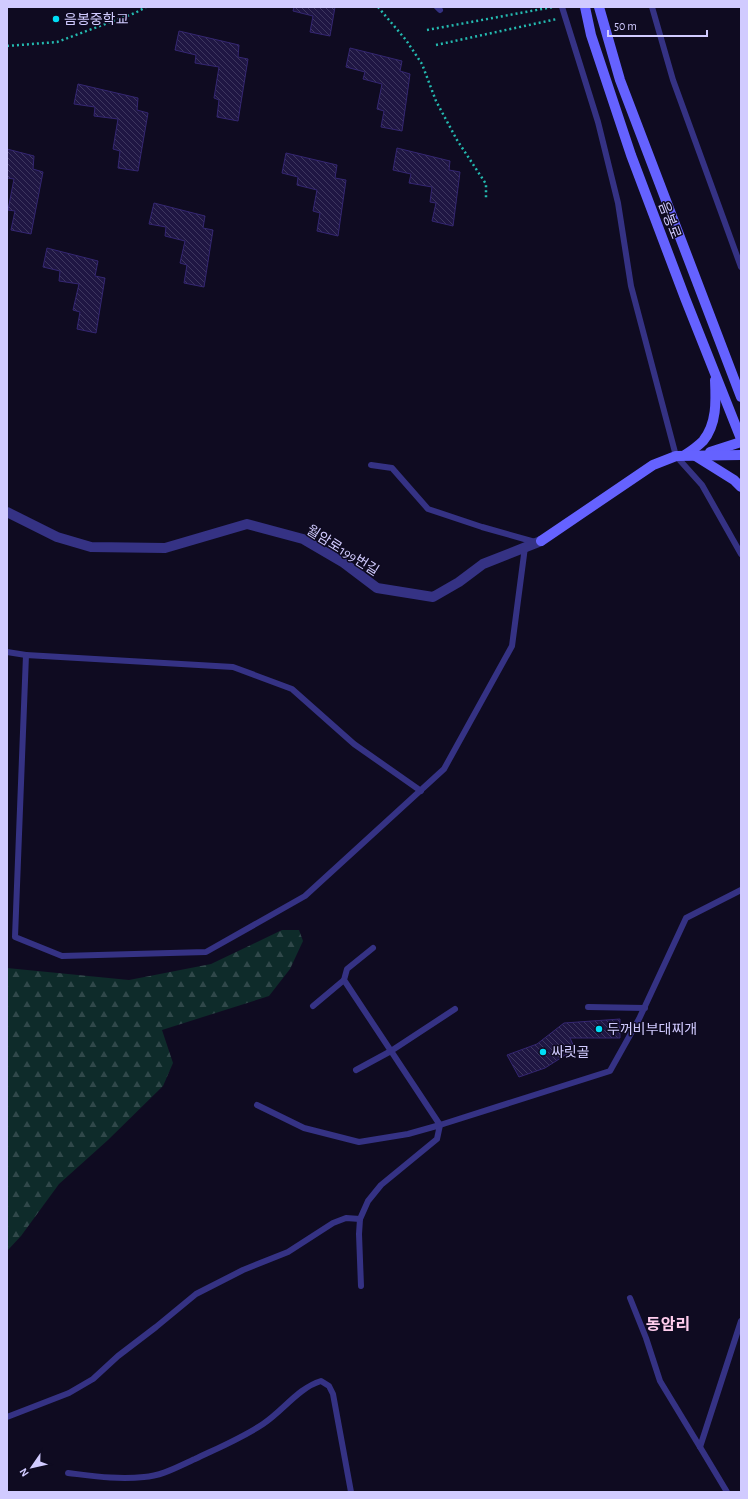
<svg xmlns="http://www.w3.org/2000/svg" width="748" height="1499" viewBox="0 0 748 1499" font-family="'Alegreya Sans','Noto Sans KR',sans-serif">
	<style>
		.forest { fill: url(#forest-firs) }
		.building { fill: url(#building-back-hatch); stroke: #342671 }
		.lines { fill: none; stroke-linecap: round; stroke-linejoin: round }
		.path { stroke: #24bab0; stroke-width: 2.5; stroke-dasharray: 2 3; stroke-linecap: butt }
		.lane { stroke: #353284; stroke-width: 6 }
		.street { stroke: #353284; stroke-width: 10 }
		.secondary { stroke: #6562ff; stroke-width: 10 }
		.poi-dot { fill: #00def6; stroke: #0f0b21; stroke-width: 1.5 }
		.labels { text-anchor: middle; stroke-width: 3; stroke-linejoin: round; paint-order: stroke }
		.poi-label { font-size: 14px; fill: #d1cbff; stroke: #0f0b21; text-anchor: start }
		.street-label { font-size: 14px; fill: #d1cbff; stroke: #0f0b21 }
		.quarter-label { font-size: 16px; font-weight: bold; fill: #ffcded; stroke: #0f0b21 }
	</style>
	<defs>
		<pattern id="forest-firs" width="22" height="20" patternUnits="userSpaceOnUse"><rect width="22" height="20" fill="#0e2b2a"/><path d="M5 1l3.5 6h-7zM16 11l3.5 6h-7z" fill="#30484a"/></pattern>
		<pattern id="building-back-hatch" width="6" height="6" patternUnits="userSpaceOnUse"><rect width="6" height="6" fill="#1f1643"/><path d="M-1 5l2 2M0 0l6 6M5-1l2 2" fill="none" stroke="#3e375f"/></pattern>
	</defs>
	<rect width="100%" height="100%" fill="#0f0b21"/>
	<polygon class="forest" points="282,930 299,930 303,941 290,969 269,996 162,1030 173,1063 163,1086 108,1140 59,1184 21,1236 7,1251 7,968 129,980 211,964"/>
	<g class="building">
		<polygon points="294,7 335,7 330,36 310,32 313,16 293,11"/>
		<polygon points="179,31 239,45 238,57 248,59 238,121 217,117 219,100 214,98 219,67 195,63 196,55 175,50"/>
		<polygon points="350,48 402,61 400,71 410,74 402,131 381,127 384,111 377,109 382,84 363,79 365,72 346,67"/>
		<polygon points="78,84 138,98 137,110 148,113 138,171 118,168 120,151 113,149 118,119 94,116 95,107 74,104"/>
		<polygon points="397,148 450,161 449,170 460,172 453,226 432,221 436,203 430,202 432,187 409,183 411,174 393,170"/>
		<polygon points="7,149 34,156 33,169 43,172 31,234 11,230 15,211 8,210 14,179 7,178"/>
		<polygon points="286,153 337,165 335,178 346,180 338,236 317,231 320,213 313,211 317,190 297,185 298,177 282,173"/>
		<polygon points="154,203 205,216 203,228 213,230 204,287 184,283 187,265 180,263 185,241 165,236 166,227 149,224"/>
		<polygon points="47,248 98,261 95,276 105,278 96,333 77,329 80,312 73,310 79,284 59,281 60,271 43,267"/>
		<polygon points="620,1019 620,1038 570,1038 575,1049 545,1068 519,1077 507,1055 537,1044 564,1023"/>
	</g>
	<g class="lines">
		<g class="path">
			<polyline points="378,7 406,40 422,64 436,101 457,140 486,184 486,200"/>
			<polyline points="427,30 553,7"/>
			<polyline points="436,45 557,19"/>
			<polyline points="7,46 57,42 135,13 146,7"/>
		</g>
		<g class="lane">
			<polyline points="437,7 440,10"/>
			<polyline points="562,7 598,122 618,203 631,286 676,456 702,485 741,554"/>
			<polyline points="652,7 673,80 741,267"/>
			<polyline points="371,465 392,468 428,509 482,527 535,542"/>
			<polyline points="7,652 26,655"/>
			<polyline points="421,791 354,744 292,689 233,667 26,655 15,937 62,956 206,952 305,896 444,769 512,646 525,547"/>
			<polyline points="373,948 347,969 344,980 440,1125 610,1071 639,1019 686,918 741,890"/>
			<polyline points="313,1006 344,980"/>
			<polyline points="588,1007 645,1008"/>
			<polyline points="356,1070 391,1051 455,1009"/>
			<polyline points="257,1105 304,1128 359,1142 408,1134 440,1125 437,1139 381,1185 368,1201 360,1219 359,1234 361,1286"/>
			<polyline points="630,1298 646,1338 660,1381 700,1447 741,1321"/>
			<polyline points="7,1417 69,1393 93,1379 118,1356 156,1327 196,1294 243,1270 288,1252 333,1223 346,1218 360,1219"/>
			<polyline points="700,1447 727,1492"/>
			<path d="M68,1473C93,1476 118,1480 144,1477C162,1476 179,1466 195,1459C218,1448 242,1438 263,1424C283,1411 298,1388 321,1381L329,1386L333,1394L351,1492"/>
		</g>
		<polyline class="street" points="7,512 57,537 91,547 165,548 247,524 303,539 344,563 377,588 433,597 459,582 483,564 541,541"/>
		<g class="secondary">
			<polyline points="585,7 591,35 631,155 685,298 741,439"/>
			<polyline points="599,7 620,80 741,397"/>
			<polyline points="710,452 741,442"/>
			<path d="M685,455C691,451 698,446 703,441C717,424 716,401 715,380"/>
			<polyline points="694,455 734,480 741,487"/>
			<polyline points="541,541 653,465 676,456 741,455"/>
		</g>
	</g>
	<g class="poi-dot">
		<circle cx="56" cy="19" r="4"/>
		<circle cx="599" cy="1029" r="4"/>
		<circle cx="543" cy="1052" r="4"/>
	</g>
	<g class="labels">
		<g class="poi-label">
			<text x="64" y="24">음봉중학교</text>
			<text x="607" y="1034">두꺼비부대찌개</text>
			<text x="551" y="1057">싸릿골</text>
		</g>
		<g class="street-label">
			<text transform="translate(670 220) rotate(69)" y="5">음봉로</text>
			<text transform="translate(343 550) rotate(32)" y="5">월암로199번길</text>
		</g>
		<g class="quarter-label">
			<text x="668" y="1330">동암리</text>
		</g>
	</g>
	<rect width="748" height="1499" fill="none" stroke="#d1cbff" stroke-width="16"/>
	<g transform="translate(32 1467) rotate(236)" stroke="#0f0b21" stroke-width="3" paint-order="stroke">
	<path d="M0-3L7 15L0 10L-7 15Z" fill="#d1cbff"/>
	<text y="-6" font-size="11" font-weight="bold" text-anchor="middle" fill="#d1cbff">N</text>
	</g>
	<path d="M608 30v6h99v-6" fill="none" stroke="#d1cbff" stroke-width="2"/>
	<text x="614" y="30" font-size="12" fill="#d1cbff" stroke="#0f0b21" stroke-width="3" paint-order="stroke">50 m</text>
</svg>
